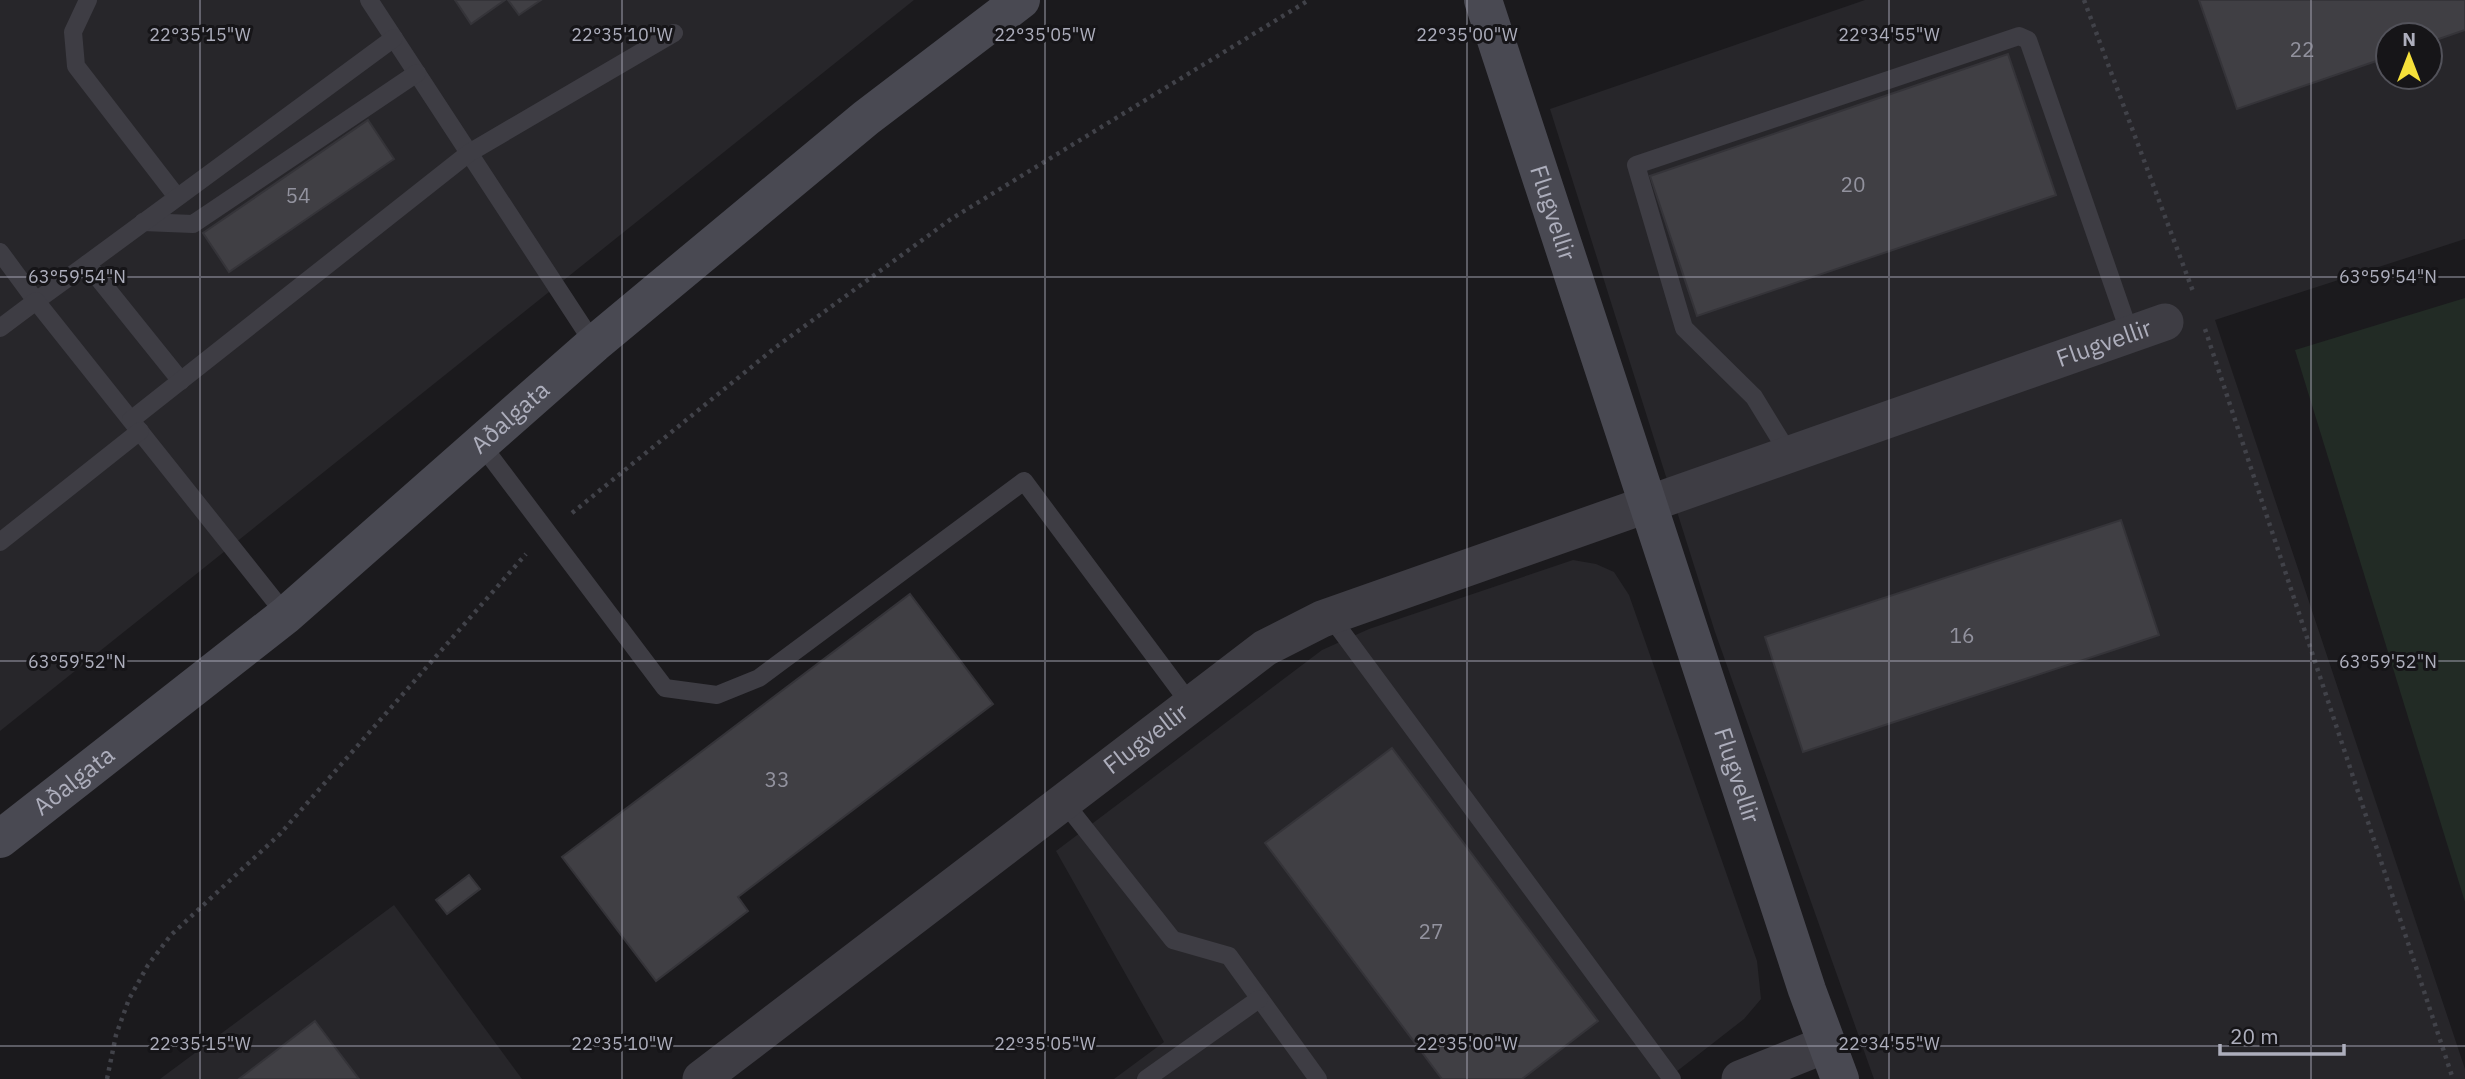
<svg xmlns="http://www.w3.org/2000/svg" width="2465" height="1079" viewBox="0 0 2465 1079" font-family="'IBM Plex Sans',sans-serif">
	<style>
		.built { fill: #27262a; fill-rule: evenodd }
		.green { fill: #222b25 }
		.building { fill: #403f44; stroke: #353439; stroke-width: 2 }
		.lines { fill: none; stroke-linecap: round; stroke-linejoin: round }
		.path { stroke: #414249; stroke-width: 4.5; stroke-dasharray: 3.5 5; stroke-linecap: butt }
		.lane { stroke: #3e3d44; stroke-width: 18 }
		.street { stroke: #3e3d44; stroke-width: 37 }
		.secondary { stroke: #494952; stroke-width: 38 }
		.ticks { fill: none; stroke: #adaebc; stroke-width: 2; stroke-opacity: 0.45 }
		.labels { text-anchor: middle; stroke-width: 6; stroke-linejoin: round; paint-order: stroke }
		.number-label { font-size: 21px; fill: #92929e }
		.street-label { font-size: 24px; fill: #adaebc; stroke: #161518 }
		.ticks-label { font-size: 18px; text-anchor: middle; fill: #adaebc; stroke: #161518; stroke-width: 6; stroke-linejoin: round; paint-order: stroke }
	</style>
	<rect width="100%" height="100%" fill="#1b1a1d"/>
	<g class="built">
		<polygon points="0,0 914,0 0,731"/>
		<path d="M1865,0H2465V239L2215,320L2465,1069V1079H1874L1715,632L1550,109ZM2388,35H2430V77H2388Z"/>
		<polygon points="1573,560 1596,564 1614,572 1629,595 1757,961 1761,999 1744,1019 1667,1079 1114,1079 1164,1042 1056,851 1322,650 1369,629"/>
		<polygon points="394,905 522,1079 160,1079"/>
	</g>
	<polygon class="green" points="2465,298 2465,902 2295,350"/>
	<g class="building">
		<polygon points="455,0 505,0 471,24"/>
		<polygon points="508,0 541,0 519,15"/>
		<polygon points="2199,0 2465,0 2465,30 2430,42 2430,35 2388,35 2388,57 2237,109"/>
		<polygon points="2008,54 2056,195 1697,316 1650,176"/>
		<polygon points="368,120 394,159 229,272 203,233"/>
		<polygon points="2121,520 2159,635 1803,752 1765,637"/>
		<polygon points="910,594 993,704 738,897 748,911 656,981 562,857"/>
		<polygon points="1392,748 1598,1021 1522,1079 1442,1079 1265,843"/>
		<polygon points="469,875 480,889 447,914 436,900"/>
		<polygon points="315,1021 359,1079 239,1079"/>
	</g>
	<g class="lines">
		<g class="path">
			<polyline points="2084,0 2194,294"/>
			<polyline points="2205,329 2453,1079"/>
			<polyline points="572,513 776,347 951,219 1309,0"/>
			<polyline points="107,1079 116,1035 129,999 148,965 171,935 280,834 526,554"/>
		</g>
		<g class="lane">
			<polyline points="88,0 73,32 76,66 177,197"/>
			<polyline points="369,0 594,344"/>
			<polyline points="143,222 193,224 417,73"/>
			<polyline points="0,252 36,301 87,264 181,381"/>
			<polyline points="87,264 394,38"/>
			<polyline points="0,328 36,301 286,615"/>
			<polyline points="131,420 469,153 674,33"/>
			<polyline points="481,444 665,688 717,695 759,678 1024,481 1191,705"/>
			<polyline points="1789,454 1754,397 1684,328 1636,165 2019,36 2028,40 2130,334"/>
			<polyline points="0,542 140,431"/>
			<polyline points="1330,616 1672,1079"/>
			<polyline points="1064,802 1173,940 1229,956 1318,1079"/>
			<polyline points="1146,1079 1259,999"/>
		</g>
		<g class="street">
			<path id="s1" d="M701,1079L1265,648L1322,619L2165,322"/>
			<polyline points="1740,1079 1827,1044"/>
		</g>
		<g class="secondary">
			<path id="s2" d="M1483,0L1807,990L1840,1079"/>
			<path id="s3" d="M0,839L286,615L594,344L866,118L1021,0"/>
		</g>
	</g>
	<path class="ticks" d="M200,0V1079M622,0V1079M1045,0V1079M1467,0V1079M1889,0V1079M2311,0V1079M0,277H2465M0,661H2465M0,1046H2465"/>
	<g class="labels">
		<g class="number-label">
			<text x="2302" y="57">22</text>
			<text x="1853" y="192">20</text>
			<text x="298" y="203">54</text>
			<text x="1962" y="643">16</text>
			<text x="777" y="787">33</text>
			<text x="1431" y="939">27</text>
		</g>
		<g class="street-label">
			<text dy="8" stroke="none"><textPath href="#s2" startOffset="224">Flugvellir</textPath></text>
			<text dy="8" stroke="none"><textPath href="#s1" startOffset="1603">Flugvellir</textPath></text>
			<text dy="8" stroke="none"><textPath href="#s3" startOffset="662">Aðalgata</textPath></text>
			<text dy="8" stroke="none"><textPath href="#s1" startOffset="560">Flugvellir</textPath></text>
			<text dy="8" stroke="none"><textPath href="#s2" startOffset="816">Flugvellir</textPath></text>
			<text dy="8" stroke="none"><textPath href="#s3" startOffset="94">Aðalgata</textPath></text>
		</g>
	</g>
	<g class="ticks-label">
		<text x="200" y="41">22°35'15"W</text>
		<text x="622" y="41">22°35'10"W</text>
		<text x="1045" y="41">22°35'05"W</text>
		<text x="1467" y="41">22°35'00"W</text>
		<text x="1889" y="41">22°34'55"W</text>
		<text x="77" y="283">63°59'54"N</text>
		<text x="2388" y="283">63°59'54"N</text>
		<text x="77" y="668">63°59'52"N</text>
		<text x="2388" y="668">63°59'52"N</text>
		<text x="200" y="1050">22°35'15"W</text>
		<text x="622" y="1050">22°35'10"W</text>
		<text x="1045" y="1050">22°35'05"W</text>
		<text x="1467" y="1050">22°35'00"W</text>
		<text x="1889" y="1050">22°34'55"W</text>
	</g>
	<g transform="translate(2409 56)"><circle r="33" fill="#161518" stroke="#52525a" stroke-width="2"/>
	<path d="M0-5L12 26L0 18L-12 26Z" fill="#f5e03a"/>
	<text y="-10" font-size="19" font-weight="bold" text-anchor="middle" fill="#adaebc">N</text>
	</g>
	<path d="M2220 1044v10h124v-10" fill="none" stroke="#adaebc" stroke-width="3.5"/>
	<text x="2230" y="1044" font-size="21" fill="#adaebc" stroke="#161518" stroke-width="5" paint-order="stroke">20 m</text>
</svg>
